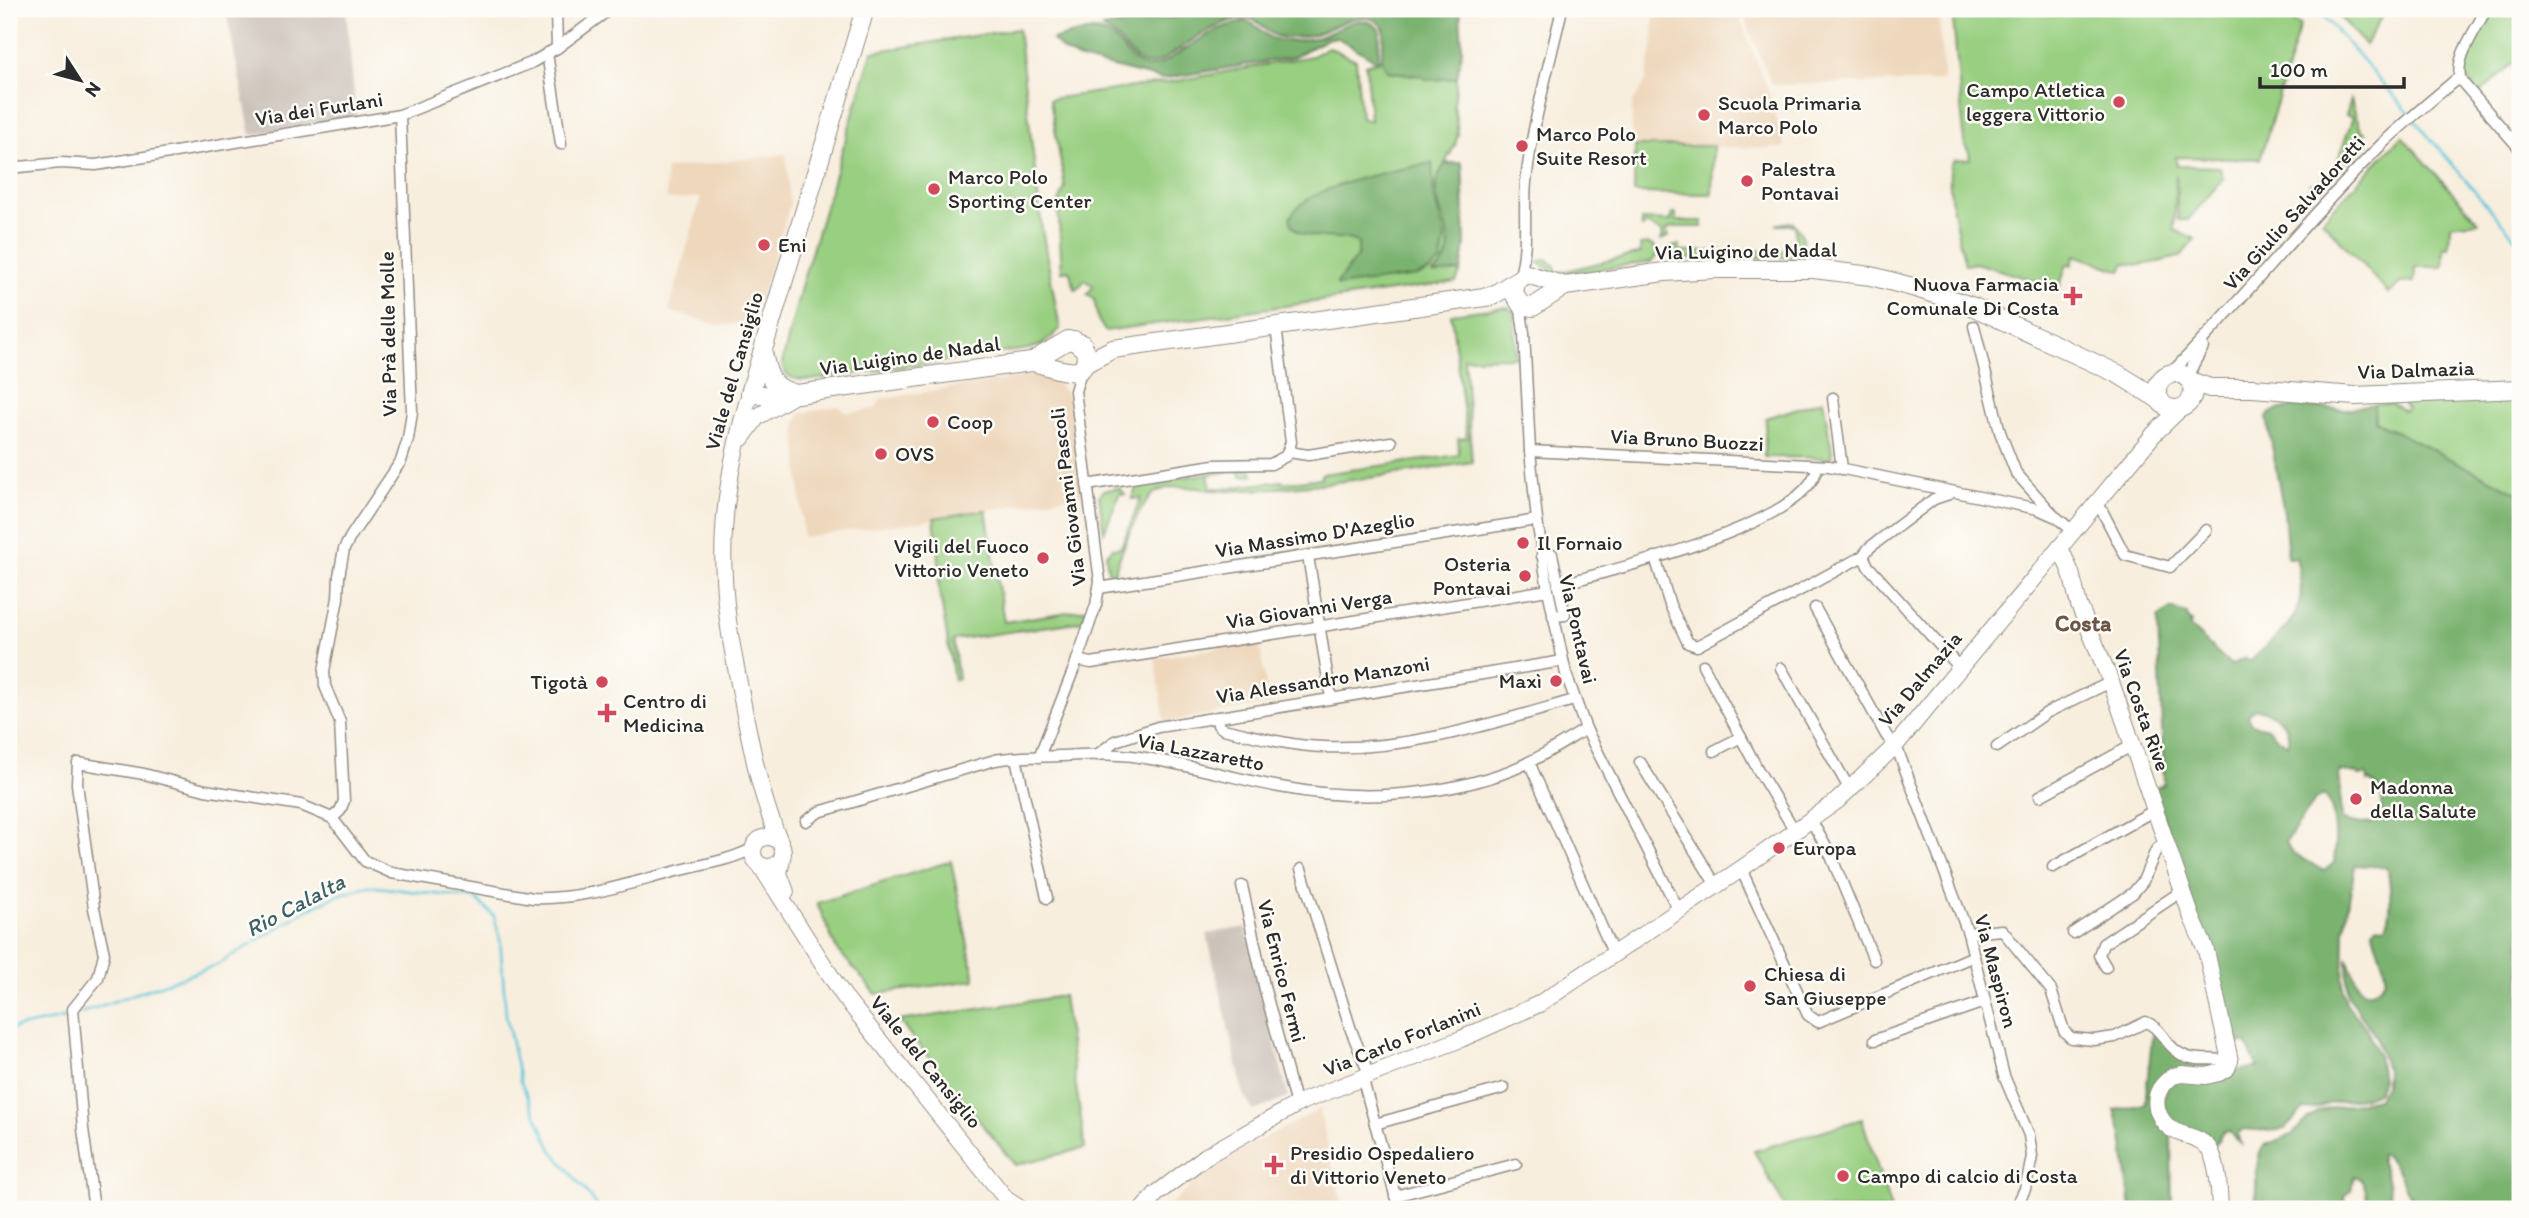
<svg xmlns="http://www.w3.org/2000/svg" width="2529" height="1218" viewBox="0 0 2529 1218" font-family="Itim,sans-serif">
	<style>
		.built { fill: #eed7bb }
		.industrial { fill: #ccc2b9 }
		.green { fill: #99cf81; stroke: #627d56; stroke-width: 2 }
		.forest { fill: #7ab26f; stroke: #526e4d; stroke-width: 2; fill-rule: evenodd }
		.lines { fill: none; stroke-linecap: round; stroke-linejoin: round }
		.stream { stroke: #5fc6dc; stroke-width: 2.5 }
		.street-casing { stroke: #928c84; stroke-width: 13 }
		.secondary-casing { stroke: #928c84; stroke-width: 18 }
		.primary-casing { stroke: #928c84; stroke-width: 20 }
		.street { stroke: #fff; stroke-width: 10 }
		.secondary { stroke: #fff; stroke-width: 16 }
		.primary { stroke: #fff; stroke-width: 18 }
		.poi-dot { fill: #d1495b; stroke: #fdfcf7; stroke-width: 2.5 }
		.labels { text-anchor: middle; stroke-width: 5; stroke-linejoin: round; paint-order: stroke }
		.poi-label { font-size: 21px; fill: #2b2b2b; stroke: #fdfcf7; text-anchor: start }
		.street-label { font-size: 21px; fill: #2b2b2b; stroke: #fdfcf7 }
		.neighbourhood-label { font-size: 23px; font-weight: bold; fill: #6d5444; stroke: #fdfcf7 }
		.water-label { font-size: 23px; font-style: italic; fill: #3d6169; stroke: #fdfcf7 }
	</style>
	<rect width="100%" height="100%" fill="#fdfcf7"/>
	<filter id="ink" filterUnits="userSpaceOnUse"><feTurbulence type="fractalNoise" baseFrequency=".0143" numOctaves="2"/><feDisplacementMap in="SourceGraphic" scale="14" xChannelSelector="R" yChannelSelector="G"/><feConvolveMatrix kernelMatrix="1 2 1 2 8 2 1 2 1" color-interpolation-filters="sRGB"/></filter>
	<filter id="wash" filterUnits="userSpaceOnUse"><feTurbulence type="fractalNoise" baseFrequency=".00686" numOctaves="4" result="noise"/><feDisplacementMap in="SourceGraphic" scale="28" xChannelSelector="R" yChannelSelector="G"/><feGaussianBlur stdDeviation="1.57" result="paint"/><feColorMatrix in="noise" values="0 0 0 0 0 0 0 0 0 0 0 0 0 0 0 0 0 1.4 0 .05"/><feComposite in="paint" operator="in"/></filter>
	<g filter="url(#wash)">
		<rect width="100%" height="100%" fill="#f8eede"/>
		<g class="built">
			<polygon points="1654,9 1736,9 1767,87 1785,148 1632,146 1632,104 1646,81 1653,42"/>
			<polygon points="1741,9 1938,9 1944,81 1772,85"/>
			<polygon points="786,154 790,205 763,291 747,322 721,326 669,311 701,197 667,200 665,169"/>
			<polygon points="1033,375 1044,375 1054,380 1069,397 1083,494 929,520 803,537 796,423 801,413 838,406 847,413 875,409 881,399"/>
			<polygon points="1259,641 1269,704 1165,722 1155,658"/>
			<polygon points="1322,1108 1320,1114 1343,1209 1165,1209 1189,1188 1187,1183 1246,1147"/>
		</g>
		<g class="industrial">
			<polygon points="223,9 346,9 356,118 251,135 228,21"/>
			<polygon points="1246,927 1288,1095 1285,1099 1253,1111 1243,1092 1207,934"/>
		</g>
		<g class="green">
			<path d="M1952,9H2272L2300,25L2260,159L2176,157L2177,166L2220,167L2223,179L2188,220H2178L2176,174L2174,230L2195,239L2180,257C2161,260 2144,268 2125,263L2121,271L2075,255L2072,265L2067,264L2059,288L1976,263L1965,265C1961,245 1941,174 1954,160L1970,159L1969,152L1965,146Z"/>
			<polygon points="2333,9 2386,9 2365,45"/>
			<path d="M2493,9H2520V68L2512,64L2479,94C2474,88 2467,82 2465,76C2460,60 2486,24 2493,9Z"/>
			<path d="M1018,29L1042,229L1060,329L1042,345L1028,349L811,380C796,380 784,379 782,363L802,283L872,52Z"/>
			<polygon points="1328,47 1356,60 1361,118 1370,121 1366,64 1378,62 1381,58 1388,71 1421,76 1427,80 1457,78 1454,105 1458,134 1455,145 1445,163 1462,163 1465,246 1461,271 1456,282 1105,331 1098,320 1094,298 1087,295 1094,286 1085,280 1078,288 1075,289 1069,270 1062,271 1058,205 1065,187 1050,99 1182,80 1312,56"/>
			<polygon points="2351,100 2360,128 2365,133 2362,136 2364,144 2314,192 2309,188 2310,183 2315,185 2336,166 2353,117 2346,115"/>
			<polygon points="2402,136 2479,222 2450,225 2449,247 2444,247 2443,267 2415,267 2414,282 2400,283 2389,294 2322,220"/>
			<polygon points="1635,146 1713,146 1712,194 1634,193"/>
			<polygon points="1672,214 1676,214 1676,221 1703,221 1703,227 1673,227 1666,230 1669,236 1661,240 1663,233 1647,224 1642,228 1641,220 1671,221"/>
			<polygon points="1789,222 1794,223 1802,235 1804,254 1803,257 1676,259 1670,254 1672,247 1679,245 1680,252 1795,250 1795,225 1776,225"/>
			<polygon points="1648,244 1654,246 1659,254 1651,262 1559,275 1538,262 1547,259 1555,266 1557,273 1641,253 1640,245"/>
			<path d="M1504,307L1510,308L1514,313L1516,357L1464,358L1472,462C1391,476 1315,487 1233,491C1209,493 1176,479 1155,493C1138,503 1120,558 1112,577L1108,570L1106,555L1113,548L1121,547L1141,498L1132,499L1138,483L1245,469L1252,470L1253,475L1241,476L1240,470L1208,475L1211,488H1225L1282,481L1283,483L1321,478V474L1459,455L1458,439L1467,438L1451,314Z"/>
			<polygon points="2520,398 2520,494 2374,421 2374,404 2390,403 2405,411 2407,408 2403,405 2403,403"/>
			<polygon points="1823,400 1832,451 1831,458 1764,457 1766,418"/>
			<polygon points="1119,488 1126,495 1120,493 1104,532 1099,496 1104,490"/>
			<polygon points="986,510 1004,622 1087,609 1084,621 953,640 958,679 954,680 938,581 941,577 934,518"/>
			<polygon points="951,861 975,980 876,994 836,948 817,903"/>
			<polygon points="1063,996 1085,1148 1015,1165 899,1021"/>
			<polygon points="1862,1119 1891,1209 1786,1209 1754,1151"/>
		</g>
		<g class="forest">
			<path d="M1230,9H1460L1462,50L1457,78L1427,80L1421,76L1388,71C1376,59 1385,44 1384,29C1364,0 1333,32 1311,35C1300,36 1284,40 1274,35C1267,32 1263,26 1257,22C1241,11 1218,26 1202,34C1188,41 1162,66 1146,64C1130,61 1119,33 1101,28Z"/>
			<path d="M1244,21C1257,23 1261,33 1271,38C1282,44 1303,40 1315,38C1337,34 1360,6 1380,30L1378,62L1338,38H1329L1293,57L1161,79L1080,59L1065,52L1052,40C1066,36 1086,29 1101,32C1119,35 1127,64 1148,67C1167,64 1182,50 1197,41C1211,32 1228,24 1244,21Z"/>
			<path d="M1432,163L1434,196L1445,239L1441,261L1430,271L1417,276L1338,286L1337,283L1358,255V243C1341,231 1294,247 1290,218C1305,184 1398,170 1432,163Z"/>
			<path d="M1462,163L1465,246L1461,271L1432,274C1468,249 1434,216 1436,185C1437,177 1441,170 1445,164Z"/>
			<path d="M2374,404L2375,421L2520,494V1209H2424C2420,1206 2414,1202 2411,1197C2398,1181 2405,1171 2382,1154L2380,1155V1161L2385,1170L2394,1209H2368C2366,1197 2368,1180 2354,1176L2351,1190L2344,1196L2345,1209H2255L2257,1166L2260,1152L2265,1145L2292,1135L2304,1122L2319,1111L2377,1099L2385,1086L2386,1070L2376,1037L2348,995L2347,957C2352,969 2359,1005 2379,987C2384,983 2386,979 2385,973C2384,958 2374,945 2373,930L2375,926L2385,927C2393,917 2391,879 2386,867L2355,865L2344,929L2343,989L2346,1003L2366,1028L2378,1055L2382,1080L2378,1092C2367,1100 2346,1099 2332,1103C2322,1105 2314,1111 2304,1109L2285,1129L2270,1131L2243,1129L2238,1133L2241,1143L2228,1131L2223,1132L2213,1148L2177,1129L2162,1111L2167,1083L2258,1067L2246,1043H2239L2231,1046L2154,788L2164,784L2158,618L2170,609L2187,614L2188,620L2192,622L2189,626L2231,665L2245,658L2250,662C2287,625 2312,616 2296,558H2288L2284,513L2267,418L2269,414C2293,401 2321,410 2346,409C2355,408 2365,405 2374,404ZM2254,708C2274,713 2292,721 2288,745L2277,738L2268,728L2251,724L2248,716ZM2339,772L2357,773L2358,776L2367,775L2368,782L2370,781C2386,790 2385,810 2374,823L2361,824L2342,820ZM2324,795C2337,806 2336,846 2334,863L2324,871L2290,851L2286,842L2315,800Z"/>
			<path d="M2153,1029C2177,1050 2183,1066 2217,1062V1066L2157,1084L2171,1134L2172,1209H2131L2122,1136L2115,1110L2145,1104Z"/>
		</g>
		<g class="lines">
			<g class="stream">
				<polyline points="2317,9 2409,113"/>
				<polyline points="2413,118 2520,244"/>
				<polyline points="75,1015 217,965 310,908 338,895 369,886 476,899 494,916 500,939 506,1015 520,1081 552,1150 596,1204 598,1209"/>
				<polyline points="9,1029 69,1017"/>
			</g>
		</g>
	</g>
	<g filter="url(#ink)">
		<g class="lines">
			<g class="street-casing">
				<g id="street">
					<polyline points="556,9 557,48"/>
					<path d="M2486,9C2477,29 2451,62 2462,82L2520,149"/>
					<polyline points="547,53 561,144"/>
					<polyline points="9,168 61,163 96,165 400,115 531,63 557,48 610,9"/>
					<path d="M1519,278C1529,248 1523,213 1526,182C1532,124 1549,66 1562,9"/>
					<polyline points="1520,303 1524,333 1530,451 1537,520 1548,590 1566,674 1586,729 1679,911"/>
					<polyline points="1974,326 2000,432 2016,473 2052,513"/>
					<path d="M2171,373C2244,299 2308,217 2382,144C2407,120 2433,99 2459,77"/>
					<polyline points="2189,379 2193,365 2203,347"/>
					<polyline points="1833,398 1842,469"/>
					<polyline points="1530,451 1829,466 2038,509 2056,517 2073,531"/>
					<polyline points="1289,452 1308,455 1391,442"/>
					<polyline points="1087,485 1214,465 1271,464 1286,456 1291,442 1276,327"/>
					<polyline points="2098,503 2125,555 2170,567 2206,530"/>
					<polyline points="1308,556 1331,698"/>
					<polyline points="1542,556 1552,554 1565,615 1553,616"/>
					<polyline points="1863,556 1868,566 1960,668"/>
					<polyline points="1655,557 1670,605 1688,643 1697,646 1863,556 1869,548 1934,499 1949,494"/>
					<path d="M1558,585C1607,571 1813,524 1817,466"/>
					<polyline points="1099,588 1537,520"/>
					<polyline points="1815,608 1886,735 1898,751 1968,933 2004,1076 2029,1135 2032,1156 2029,1172 2025,1189 2015,1209"/>
					<polyline points="1077,660 1091,663 1548,590"/>
					<polyline points="1703,665 1758,770 1795,831"/>
					<polyline points="1781,668 1850,790"/>
					<path d="M1217,717L1218,725L1223,729C1256,736 1289,746 1323,747C1409,751 1493,723 1574,700"/>
					<polyline points="1997,747 2048,712 2111,682"/>
					<polyline points="1714,751 1741,737"/>
					<polyline points="1097,755 1115,741 1158,727 1563,661"/>
					<polyline points="1039,757 1075,666 1096,605 1100,581 1075,391 1082,368"/>
					<polyline points="1016,758 1047,898"/>
					<polyline points="1529,762 1614,955"/>
					<polyline points="1640,762 1716,885"/>
					<polyline points="2040,796 2133,745"/>
					<polyline points="332,818 340,811 344,801 340,722 325,686 324,671 338,598 339,576 344,549 351,536 401,461 408,439 412,412 400,115"/>
					<polyline points="1811,820 1831,856 1874,960"/>
					<path d="M806,821L819,812L995,760C1016,756 1038,757 1059,756C1086,755 1113,753 1139,757C1186,764 1233,778 1280,787C1353,801 1431,798 1501,774C1531,764 1559,745 1586,729"/>
					<polyline points="2053,867 2155,810"/>
					<polyline points="1301,869 1351,1030 1369,1074"/>
					<polyline points="1741,869 1808,1015 1818,1022 1974,956"/>
					<polyline points="1242,886 1265,990 1296,1105"/>
					<path d="M1968,933L2002,930L2051,990L2064,1031L2071,1038L2094,1040L2115,1037L2146,1022C2160,1027 2166,1045 2179,1053C2194,1063 2213,1057 2230,1061"/>
					<polyline points="2073,933 2133,893 2143,881 2156,850 2165,841"/>
					<polyline points="2106,967 2099,955 2103,944 2182,891"/>
					<polyline points="1875,1040 1984,1002"/>
					<polyline points="1362,1077 1399,1209"/>
					<polyline points="1375,1124 1504,1088"/>
					<polyline points="1395,1196 1516,1164"/>
					<path d="M94,1209L83,1129L73,1009L98,978L104,954L94,908L77,784L78,763L144,774L205,790L301,805L332,818L365,861L392,873L533,898C585,900 632,882 681,870C706,864 731,860 754,848"/>
				</g>
			</g>
			<g class="secondary-casing">
				<g id="secondary">
					<path d="M750,393C732,453 720,515 724,578C726,623 736,666 744,710C753,755 762,802 781,844"/>
					<polyline points="742,438 757,417 791,397"/>
					<path d="M2060,547L2071,573L2079,605L2111,682L2192,918L2206,950L2230,1061L2227,1068L2219,1073L2206,1076L2182,1074L2173,1076C2162,1084 2154,1093 2157,1108C2166,1142 2197,1129 2210,1150C2219,1167 2219,1191 2220,1209"/>
					<circle cx="768" cy="852" r="15"/>
					<polyline points="782,859 779,873 786,892"/>
					<polyline points="760,865 843,995 1007,1200 1021,1209"/>
					<polyline points="1143,1209 1156,1194 1206,1156 1301,1102 1461,1039 1539,1004 1741,869 1837,801 1895,746 2154,434 2182,407"/>
				</g>
			</g>
			<g class="primary-casing">
				<g id="primary">
					<path d="M865,9L750,393L775,397L1031,362C1048,363 1092,389 1085,350L1074,340"/>
					<polyline points="1565,286 1533,307 1521,305 1514,294 1516,281 1527,274 1565,286 1664,272 1715,269 1814,269 1871,276 1916,288 1974,307 2118,374 2160,400"/>
					<path d="M763,352C767,375 771,388 796,394"/>
					<polyline points="1031,362 1068,340 1083,344"/>
					<polyline points="1084,364 1113,349 1492,296 1516,281"/>
					<circle cx="2175" cy="391" r="18"/>
					<polyline points="2190,381 2210,388 2253,388 2355,396 2520,389"/>
				</g>
			</g>
			<use href="#street" class="street"/>
			<use href="#secondary" class="secondary"/>
			<use href="#primary" class="primary"/>
		</g>
	</g>
	<g class="poi-dot">
		<circle cx="2119" cy="102" r="7"/>
		<circle cx="1704" cy="115" r="7"/>
		<circle cx="1522" cy="146" r="7"/>
		<circle cx="1747" cy="181" r="7"/>
		<circle cx="934" cy="189" r="7"/>
		<circle cx="764" cy="245" r="7"/>
		<path d="M2069.5 285.5h7v7h7v7h-7v7h-7v-7h-7v-7h7z"/>
		<circle cx="933" cy="422" r="7"/>
		<circle cx="881" cy="454" r="7"/>
		<circle cx="1523" cy="543" r="7"/>
		<circle cx="1043" cy="558" r="7"/>
		<circle cx="1525" cy="576" r="7"/>
		<circle cx="1556" cy="681" r="7"/>
		<circle cx="602" cy="682" r="7"/>
		<path d="M603.5 702.5h7v7h7v7h-7v7h-7v-7h-7v-7h7z"/>
		<circle cx="2356" cy="799" r="7"/>
		<circle cx="1779" cy="848" r="7"/>
		<circle cx="1750" cy="986" r="7"/>
		<path d="M1270.5 1154.5h7v7h7v7h-7v7h-7v-7h-7v-7h7z"/>
		<circle cx="1843" cy="1176" r="7"/>
	</g>
	<g class="labels">
		<g class="poi-label">
			<text x="2105" y="97" text-anchor="end">Campo Atletica<tspan x="2105" dy="24">leggera Vittorio</tspan></text>
			<text x="1718" y="110">Scuola Primaria<tspan x="1718" dy="24">Marco Polo</tspan></text>
			<text x="1536" y="141">Marco Polo<tspan x="1536" dy="24">Suite Resort</tspan></text>
			<text x="1761" y="176">Palestra<tspan x="1761" dy="24">Pontavai</tspan></text>
			<text x="948" y="184">Marco Polo<tspan x="948" dy="24">Sporting Center</tspan></text>
			<text x="778" y="252">Eni</text>
			<text x="2059" y="291" text-anchor="end">Nuova Farmacia<tspan x="2059" dy="24">Comunale Di Costa</tspan></text>
			<text x="947" y="429">Coop</text>
			<text x="895" y="461">OVS</text>
			<text x="1537" y="550">Il Fornaio</text>
			<text x="1029" y="553" text-anchor="end">Vigili del Fuoco<tspan x="1029" dy="24">Vittorio Veneto</tspan></text>
			<text x="1511" y="571" text-anchor="end">Osteria<tspan x="1511" dy="24">Pontavai</tspan></text>
			<text x="1542" y="688" text-anchor="end">Maxì</text>
			<text x="588" y="689" text-anchor="end">Tigotà</text>
			<text x="623" y="708">Centro di<tspan x="623" dy="24">Medicina</tspan></text>
			<text x="2370" y="794">Madonna<tspan x="2370" dy="24">della Salute</tspan></text>
			<text x="1793" y="855">Europa</text>
			<text x="1764" y="981">Chiesa di<tspan x="1764" dy="24">San Giuseppe</tspan></text>
			<text x="1290" y="1160">Presidio Ospedaliero<tspan x="1290" dy="24">di Vittorio Veneto</tspan></text>
			<text x="1857" y="1183">Campo di calcio di Costa</text>
		</g>
		<g class="street-label">
			<text transform="translate(319 109) rotate(-9)" y="7">Via dei Furlani</text>
			<text transform="translate(2294 213) rotate(-48)" y="7">Via Giulio Salvadoretti</text>
			<text transform="translate(1746 251) rotate(-1)" y="7">Via Luigino de Nadal</text>
			<text transform="translate(388 334) rotate(-91)" y="7">Via Prà delle Molle</text>
			<text transform="translate(910 356) rotate(-8)" y="7">Via Luigino de Nadal</text>
			<text transform="translate(2416 370) rotate(-2)" y="7">Via Dalmazia</text>
			<text transform="translate(734 371) rotate(-74)" y="7">Viale del Cansiglio</text>
			<text transform="translate(1687 440) rotate(3)" y="7">Via Bruno Buozzi</text>
			<text transform="translate(1068 497) rotate(-97)" y="7">Via Giovanni Pascoli</text>
			<text transform="translate(1315 535) rotate(-9)" y="7">Via Massimo D'Azeglio</text>
			<text transform="translate(1309 609) rotate(-9)" y="7">Via Giovanni Verga</text>
			<text transform="translate(1578 629) rotate(77)" y="7">Via Pontavai</text>
			<text transform="translate(1920 679) rotate(-50)" y="7">Via Dalmazia</text>
			<text transform="translate(1323 680) rotate(-9)" y="7">Via Alessandro Manzoni</text>
			<text transform="translate(2142 710) rotate(70)" y="7">Via Costa Rive</text>
			<text transform="translate(1201 752) rotate(11)" y="7">Via Lazzaretto</text>
			<text transform="translate(1282 971) rotate(76)" y="7">Via Enrico Fermi</text>
			<text transform="translate(1996 971) rotate(75)" y="7">Via Maspiron</text>
			<text transform="translate(1402 1039) rotate(-22)" y="7">Via Carlo Forlanini</text>
			<text transform="translate(926 1062) rotate(51)" y="7">Viale del Cansiglio</text>
		</g>
		<g class="neighbourhood-label">
			<text x="2083" y="631">Costa</text>
		</g>
		<g class="water-label">
			<text transform="translate(295 905) rotate(-28)" y="8">Rio Calalta</text>
		</g>
	</g>
	<rect width="2529" height="1218" fill="none" stroke="#fdfcf7" stroke-width="35"/>
	<g transform="translate(80 80) rotate(126)" stroke="#fdfcf7" stroke-width="5" paint-order="stroke">
	<path d="M0-5L12 26L0 18L-12 26Z" fill="#2b2b2b"/>
	<text y="-10" font-size="19" font-weight="bold" text-anchor="middle" fill="#2b2b2b">N</text>
	</g>
	<path d="M2260 77v10h144v-10" fill="none" stroke="#2b2b2b" stroke-width="3.5"/>
	<text x="2270" y="77" font-size="21" fill="#2b2b2b" stroke="#fdfcf7" stroke-width="5" paint-order="stroke">100 m</text>
</svg>
